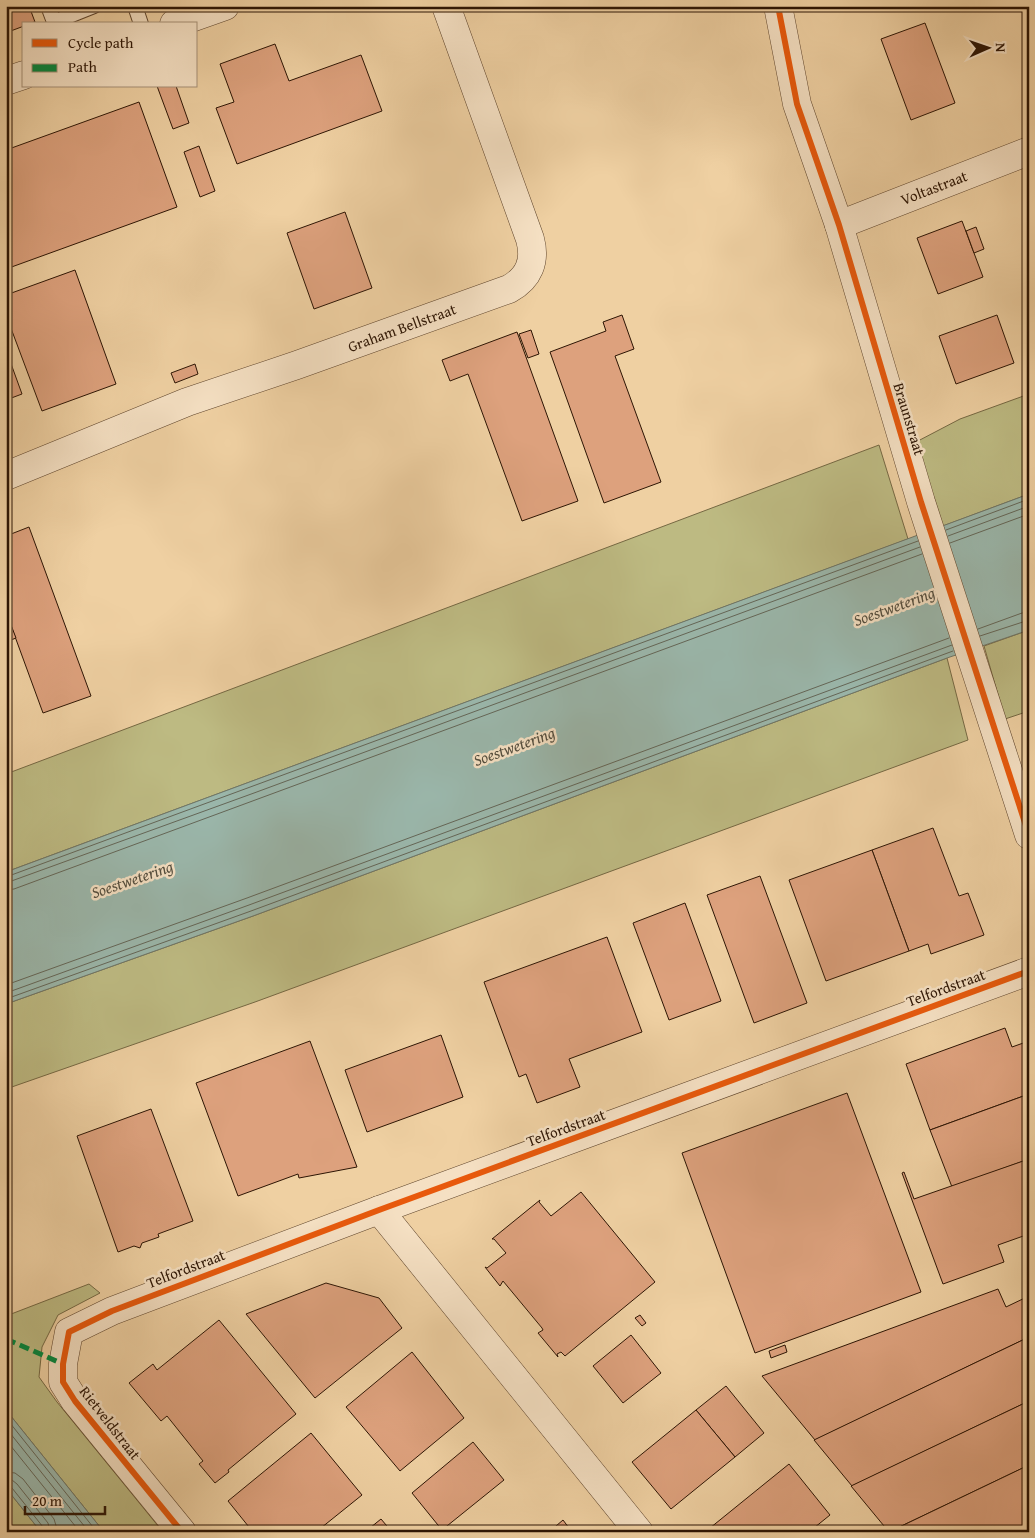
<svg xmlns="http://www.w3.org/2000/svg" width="1035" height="1538" viewBox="0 0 1035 1538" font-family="'Gentium Book Plus',serif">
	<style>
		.green { fill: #bdba82; stroke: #756843 }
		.water { fill: #9ab6aa; stroke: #6e7668 }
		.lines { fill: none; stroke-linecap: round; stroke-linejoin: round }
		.shore { stroke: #646657; stroke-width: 1 }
		.building { fill: #dda17d; stroke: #2d1504 }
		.service-casing { stroke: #5e442c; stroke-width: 16 }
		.minor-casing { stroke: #5e442c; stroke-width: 29 }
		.tertiary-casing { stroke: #5e442c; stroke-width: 29 }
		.service { stroke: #f5e0c3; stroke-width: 14 }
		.minor { stroke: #f5e0c3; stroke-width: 28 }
		.tertiary { stroke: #f5e0c3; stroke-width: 28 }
		.quiet { stroke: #00873e; stroke-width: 5; stroke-dasharray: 10 5; stroke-linecap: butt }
		.cycleway-casing { stroke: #f5e0c3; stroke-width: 9 }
		.cycleway { stroke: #e8590c; stroke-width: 6 }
		.labels { text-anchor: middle; stroke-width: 5; stroke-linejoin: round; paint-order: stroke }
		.street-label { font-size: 15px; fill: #2d1504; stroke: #f5e0c3 }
		.water-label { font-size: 16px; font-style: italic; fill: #534d3e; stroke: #f5e0c3 }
	</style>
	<rect width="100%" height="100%" fill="#efd0a2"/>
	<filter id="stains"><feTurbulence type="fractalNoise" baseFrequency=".004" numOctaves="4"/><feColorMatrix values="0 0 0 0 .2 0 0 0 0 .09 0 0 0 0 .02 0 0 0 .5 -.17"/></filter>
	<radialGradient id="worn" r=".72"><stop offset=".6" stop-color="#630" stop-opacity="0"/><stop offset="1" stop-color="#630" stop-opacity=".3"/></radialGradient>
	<g class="green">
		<polygon points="1029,394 1029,494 943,526 916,442 960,419"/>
		<polygon points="879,445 908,539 6,872 6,774"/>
		<polygon points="1029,630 1029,711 1005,719 984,646"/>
		<polygon points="947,658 968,740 255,1002 6,1089 6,1004 253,916"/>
		<polygon points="89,1284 100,1293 58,1315 42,1347 39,1377 57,1402 163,1532 104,1532 6,1410 6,1316"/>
		<polygon points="6,1488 41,1532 6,1532"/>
	</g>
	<g class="water">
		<polygon points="1029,494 1029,630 947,658 253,916 6,1004 6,872"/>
		<polygon points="6,1410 104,1532 41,1532 6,1488"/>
	</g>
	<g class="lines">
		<g class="shore">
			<polyline points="946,530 1029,499"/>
			<polyline points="948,536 1029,506"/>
			<polyline points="950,543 1029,514"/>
			<polyline points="978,629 1022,613 1029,612"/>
			<polyline points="980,636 1029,620"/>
			<polyline points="6,877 918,541"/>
			<polyline points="6,883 254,793 920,547"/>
			<polyline points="6,890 14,889 922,554"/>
			<polyline points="6,985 247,898 949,638"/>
			<polyline points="6,993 249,905 952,645"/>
			<polyline points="6,999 251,911 953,651"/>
			<polyline points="6,1418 97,1532"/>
			<polyline points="6,1428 89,1532"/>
			<polyline points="6,1440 80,1532"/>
			<polyline points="6,1472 15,1473 23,1479 54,1519 58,1532"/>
			<polyline points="6,1479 12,1480 17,1484 48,1523 50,1532"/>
			<polyline points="6,1486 12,1488 43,1527 44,1532"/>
		</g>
	</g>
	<g class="building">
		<polygon points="6,6 29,6 35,22 24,24 24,26 8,32 6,26"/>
		<polygon points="925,23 955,103 911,120 881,39"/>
		<polygon points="275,44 289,81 361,55 382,111 237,164 216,108 234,102 220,64"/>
		<polygon points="157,86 176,86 189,123 173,129"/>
		<polygon points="139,102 177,207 6,269 6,150"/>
		<polygon points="199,146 215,191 200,197 184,152"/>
		<polygon points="345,212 372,288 314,309 287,233"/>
		<polygon points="962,221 983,277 938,294 917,238"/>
		<polygon points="976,227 984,249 974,253 966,231"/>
		<polygon points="75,270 116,384 42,411 6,315 6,295"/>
		<polygon points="622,315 634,349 615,356 661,482 604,503 550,352 606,331 603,322"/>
		<polygon points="997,315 1014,363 956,384 939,336"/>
		<polygon points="531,330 539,354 528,358 519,334"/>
		<polygon points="517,332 578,501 522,521 468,374 450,381 442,360"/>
		<polygon points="6,350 22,394 6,400"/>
		<polygon points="195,364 198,374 175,383 171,373"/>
		<polygon points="29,527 91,696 43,713 6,612 6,536"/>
		<polygon points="6,612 16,638 6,642"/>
		<polygon points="933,828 959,896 968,893 984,935 931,954 928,944 909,951 872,850"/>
		<polygon points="872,850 909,951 826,981 789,880"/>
		<polygon points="760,876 807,1003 754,1023 707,895"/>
		<polygon points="685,903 721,1001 669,1020 633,923"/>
		<polygon points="607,937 642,1032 569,1059 580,1087 537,1103 526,1074 519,1077 484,982"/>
		<polygon points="1005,1028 1012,1047 1029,1041 1029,1094 930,1130 906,1064"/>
		<polygon points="441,1035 463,1097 367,1132 345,1070"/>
		<polygon points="310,1041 357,1167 299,1178 298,1174 238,1196 196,1083"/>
		<polygon points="847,1093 921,1292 755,1353 682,1153"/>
		<polygon points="1029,1094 1029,1159 952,1187 930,1130"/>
		<polygon points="151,1109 193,1221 158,1234 159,1237 142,1243 140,1248 134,1246 118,1252 77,1136"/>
		<polygon points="1029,1159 1029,1234 998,1245 1004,1262 943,1284 902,1173 904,1172 914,1199"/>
		<polygon points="581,1192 655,1282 565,1356 561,1352 557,1354 558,1357 538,1333 543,1330 542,1328 503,1281 500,1286 485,1267 487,1268 506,1253 494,1239 492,1239 540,1200 539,1202 551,1216"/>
		<polygon points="326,1283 379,1298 402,1328 315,1398 246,1314"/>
		<polygon points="998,1289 1006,1307 1029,1296 1029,1337 815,1440 762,1376"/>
		<polygon points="640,1315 646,1323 642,1326 635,1318"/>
		<polygon points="219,1320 296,1414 228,1470 229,1472 215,1483 199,1464 203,1461 167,1416 161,1421 129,1383 153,1364 157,1370"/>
		<polygon points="631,1335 661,1373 623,1403 593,1366"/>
		<polygon points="1029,1337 1029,1401 852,1486 814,1440"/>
		<polygon points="785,1345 787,1352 771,1358 769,1351"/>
		<polygon points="412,1352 464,1418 400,1471 346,1407"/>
		<polygon points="726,1386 764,1433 735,1457 696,1410"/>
		<polygon points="1029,1401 1029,1465 889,1532 851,1486"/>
		<polygon points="696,1410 735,1457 671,1509 632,1462"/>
		<polygon points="311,1433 362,1495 316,1532 253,1532 228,1501"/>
		<polygon points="473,1442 504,1480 442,1530 412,1493"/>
		<polygon points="789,1464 830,1515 809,1532 713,1532 710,1528"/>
		<polygon points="1029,1465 1029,1528 1022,1532 889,1532"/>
		<polygon points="381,1519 392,1532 365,1532"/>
		<polygon points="563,1520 572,1532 549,1532"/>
	</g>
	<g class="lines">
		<g class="service-casing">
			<g id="service">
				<polyline points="48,6 54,22 94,6"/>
				<polyline points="135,6 141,24"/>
			</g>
		</g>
		<g class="minor-casing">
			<g id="minor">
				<polyline points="174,24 225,6"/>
				<polyline points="6,81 24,75"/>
				<polyline points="839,225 1029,151"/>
				<path d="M6,476L187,402L297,365L509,289C529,278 536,261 530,239L446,6"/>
				<polyline points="379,1210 639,1532"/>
				<polyline points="182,1532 75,1401 63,1382 63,1364 69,1332 112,1311 379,1210 1029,971"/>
			</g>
		</g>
		<g class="tertiary-casing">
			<polyline id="tertiary" points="778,6 797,104 839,225 921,502 1029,835"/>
		</g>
		<use href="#service" class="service"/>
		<use href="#minor" class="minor"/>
		<use href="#tertiary" class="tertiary"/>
		<polyline class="quiet" points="6,1339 63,1364"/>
		<g class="cycleway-casing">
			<g id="cycleway">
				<polyline points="778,6 797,104 839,225 921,502 1029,835"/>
				<polyline points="182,1532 75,1401 63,1382 63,1364 69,1332 112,1311 379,1210 1029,971"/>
			</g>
		</g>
		<use href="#cycleway" class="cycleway"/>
	</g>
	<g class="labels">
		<g class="street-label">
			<text transform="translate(934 188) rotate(-21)" y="5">Voltastraat</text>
			<text transform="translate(402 328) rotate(-20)" y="5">Graham Bellstraat</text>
			<text transform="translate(909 419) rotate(73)" y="5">Braunstraat</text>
			<text transform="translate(946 988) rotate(-20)" y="5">Telfordstraat</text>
			<text transform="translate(566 1128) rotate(-20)" y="5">Telfordstraat</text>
			<text transform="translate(186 1269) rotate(-21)" y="5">Telfordstraat</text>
			<text transform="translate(110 1423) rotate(52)" y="5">Rietveldstraat</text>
		</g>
		<g class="water-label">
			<text transform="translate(894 606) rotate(-20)" y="6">Soestwetering</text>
			<text transform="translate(514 746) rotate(-20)" y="6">Soestwetering</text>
			<text transform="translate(132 879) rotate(-19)" y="6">Soestwetering</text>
		</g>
	</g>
	<rect width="1035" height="1538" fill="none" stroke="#efd0a2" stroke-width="25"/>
	<rect x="8" y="8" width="1020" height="1523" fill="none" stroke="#2d1504" stroke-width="2.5"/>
	<rect x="12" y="12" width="1010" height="1513" fill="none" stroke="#2d1504"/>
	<rect x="22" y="22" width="175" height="65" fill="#f5e0c3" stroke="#a58f77"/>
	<rect x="32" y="39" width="25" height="8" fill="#e8590c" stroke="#a58f77"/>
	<text x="68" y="48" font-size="15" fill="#2d1504">Cycle path</text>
	<rect x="32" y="64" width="25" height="8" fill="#00873e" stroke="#a58f77"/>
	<text x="68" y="72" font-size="15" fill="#2d1504">Path</text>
	<g transform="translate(988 48) rotate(88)" stroke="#f5e0c3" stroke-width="4" paint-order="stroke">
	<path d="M0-4L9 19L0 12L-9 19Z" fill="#2d1504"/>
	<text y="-8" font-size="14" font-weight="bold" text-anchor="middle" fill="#2d1504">N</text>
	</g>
	<path d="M25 1506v8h80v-8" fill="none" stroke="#2d1504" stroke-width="2.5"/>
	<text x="32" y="1506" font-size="15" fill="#2d1504" stroke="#f5e0c3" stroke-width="4" paint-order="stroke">20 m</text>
	<rect width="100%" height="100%" filter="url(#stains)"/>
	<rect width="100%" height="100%" fill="url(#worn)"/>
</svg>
